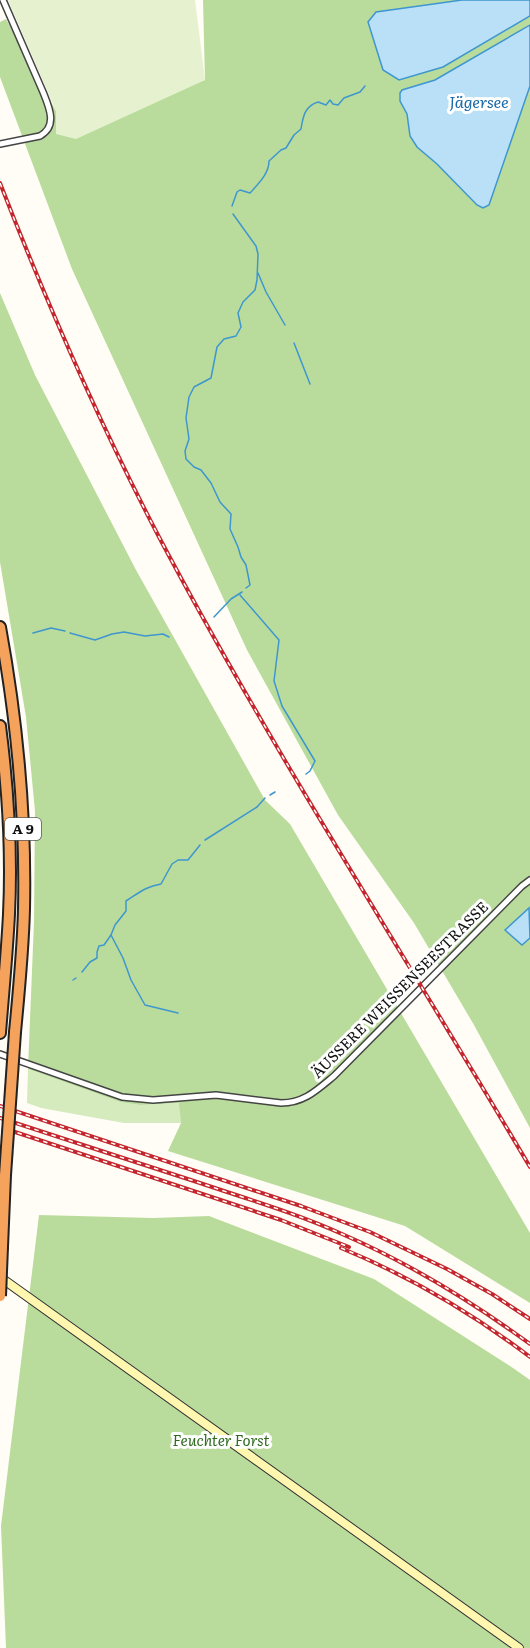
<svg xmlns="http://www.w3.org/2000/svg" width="530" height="1648" viewBox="0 0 530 1648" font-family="Literata,serif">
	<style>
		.green { fill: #d5ebbd }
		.forest { fill: #b9dc9c }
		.pitch { fill: #e6f2cf }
		.water { fill: #b9e0f7; stroke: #3f96cf; stroke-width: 1.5 }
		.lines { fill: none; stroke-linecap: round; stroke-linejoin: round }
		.stream { stroke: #3f96cf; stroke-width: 1.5 }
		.minor-casing { stroke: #444; stroke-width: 8 }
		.secondary-casing { stroke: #333; stroke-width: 10 }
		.motorway-casing { stroke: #222; stroke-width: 14 }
		.minor { stroke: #fff; stroke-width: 5 }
		.secondary { stroke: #fff6b0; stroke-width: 8 }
		.motorway { stroke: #f5a25d; stroke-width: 10 }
		.rail-casing { stroke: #c4262e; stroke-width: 4 }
		.rail { stroke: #fff; stroke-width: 1.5; stroke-dasharray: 4.5; stroke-linecap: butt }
		.motorway-bridge-casing { stroke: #222; stroke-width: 14; stroke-linecap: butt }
		.motorway-bridge { stroke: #f5a25d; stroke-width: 10 }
		.labels { text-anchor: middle; stroke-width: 6; stroke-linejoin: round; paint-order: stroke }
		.shield { fill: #fff; stroke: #585858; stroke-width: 1.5 }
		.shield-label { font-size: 14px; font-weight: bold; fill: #111 }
		.street-label { font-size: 15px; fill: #111; stroke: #fff }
		.park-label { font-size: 15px; font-style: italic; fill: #2f6b1f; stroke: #fff }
		.water-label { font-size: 16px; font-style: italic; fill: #1768a6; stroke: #fff }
	</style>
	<rect width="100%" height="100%" fill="#fffdf5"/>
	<polygon class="green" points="28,1069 120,1102 140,1105 180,1103 181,1123 124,1123 41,1108 27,1103"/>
	<g class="forest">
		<polygon points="203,0 462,0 458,2 443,67 530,16 530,25 435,80 402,90 400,101 407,114 410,136 417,147 437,164 477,205 521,110 530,86 530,1128 474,1025 414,923 338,815 247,650 72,269 0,77 0,22 6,19 56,111 56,133 205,80"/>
		<polygon points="0,293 35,375 136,570 265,800 290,824 530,1233 530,1303 405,1226 168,1151 181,1123 179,1103 140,1105 120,1102 28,1069 34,922 35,811 26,717 0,562"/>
		<polygon points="39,1215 153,1218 209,1216 374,1279 513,1368 530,1380 530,1648 6,1648 1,1526"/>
	</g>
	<polygon class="pitch" points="8,0 195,0 205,80 76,139 56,134 56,111"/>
	<g class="water">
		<polygon points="462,0 530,0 530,16 443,67 399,80 383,70 368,22 376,12"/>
		<polygon points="530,25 530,86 489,205 483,208 477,205 437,164 417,147 410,136 407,114 400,101 400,93 402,90 435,80"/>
		<polygon points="529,908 530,938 522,945 505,930"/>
	</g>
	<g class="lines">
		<g class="stream">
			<path d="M232,206L237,192L240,190L250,193C258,184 269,174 269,161L281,150L286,148L294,135L301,129C303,116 305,106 318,102L326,105L330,100L333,104L338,105L344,98L360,92L365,86"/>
			<polyline points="233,214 256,246 258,254 257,280 255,290 243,302 238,313 241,327 236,336 224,339 217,347 211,378 194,387 189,397 186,418 189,439 185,451 186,459 194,467 201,470 211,483 220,502 231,514 230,529 238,547 241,557 246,565 250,585 246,588"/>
			<polyline points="258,273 266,292 285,325"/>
			<polyline points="294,343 310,384"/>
			<polyline points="240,595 279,640 274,681 282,706 315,761 310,771 306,774"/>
			<polyline points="214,617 231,599 242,592"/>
			<polyline points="33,633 51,628 65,631"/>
			<polyline points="70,633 95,640 112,634 124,632 145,636 163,634 169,637"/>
			<polyline points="270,795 275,792"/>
			<polyline points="205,840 257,807 265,798"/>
			<polyline points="111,935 123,958 131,980 145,1005 178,1013"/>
			<path d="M82,972L90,962L97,958V952L99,946L104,945L111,935L115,925L126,911V901C139,893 144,887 161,884L172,864L178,860H188L200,845"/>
			<polyline points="73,980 76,978"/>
		</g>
		<g class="minor-casing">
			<g id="minor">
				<path d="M0,144L40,136C58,126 49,107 43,92L3,0"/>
				<path d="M0,1054L122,1097L153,1100L216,1095L281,1103C304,1103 317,1090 334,1076L522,886L530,880"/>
			</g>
		</g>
		<g class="secondary-casing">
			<polyline id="secondary" points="0,1277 519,1648"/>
		</g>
		<g class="motorway-casing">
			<g id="motorway">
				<path d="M0,627C17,720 26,814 24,909C23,950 19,991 15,1032"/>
				<path d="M0,726C8,788 12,852 9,914C7,954 3,994 0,1033"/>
				<polyline points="2,1247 5,1175"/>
			</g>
		</g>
		<use href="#minor" class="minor"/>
		<use href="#secondary" class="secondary"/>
		<use href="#motorway" class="motorway"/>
		<g class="rail-casing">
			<g id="rail">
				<path d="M0,183C47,304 99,422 159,537C273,752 406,957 530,1167"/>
				<polyline points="0,1106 301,1206 370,1232 447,1269 492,1294 530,1319"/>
				<path d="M0,1118C67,1140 133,1161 200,1183C247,1199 296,1213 342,1234C409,1263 471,1301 530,1344"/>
				<polyline points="9,1130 281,1220 349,1247"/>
				<path d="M341,1248C409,1276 472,1313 530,1357"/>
			</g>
		</g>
		<use href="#rail" class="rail"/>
		<g class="motorway-bridge-casing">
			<g id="motorway-bridge">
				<polyline points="5,1175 15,1032"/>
				<polyline points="0,1296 2,1247"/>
			</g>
		</g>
		<use href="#motorway-bridge" class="motorway-bridge"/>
	</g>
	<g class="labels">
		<rect class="shield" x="5" y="818" width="36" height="22" rx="4.5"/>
		<g class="shield-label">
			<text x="23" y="834">A 9</text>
		</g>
		<g class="street-label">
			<text transform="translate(400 990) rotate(-45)" y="5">ÄUSSERE WEISSENSEESTRASSE</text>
		</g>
		<g class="park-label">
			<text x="221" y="1446">Feuchter Forst</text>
		</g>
		<g class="water-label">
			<text x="479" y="108">Jägersee</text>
		</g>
	</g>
</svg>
